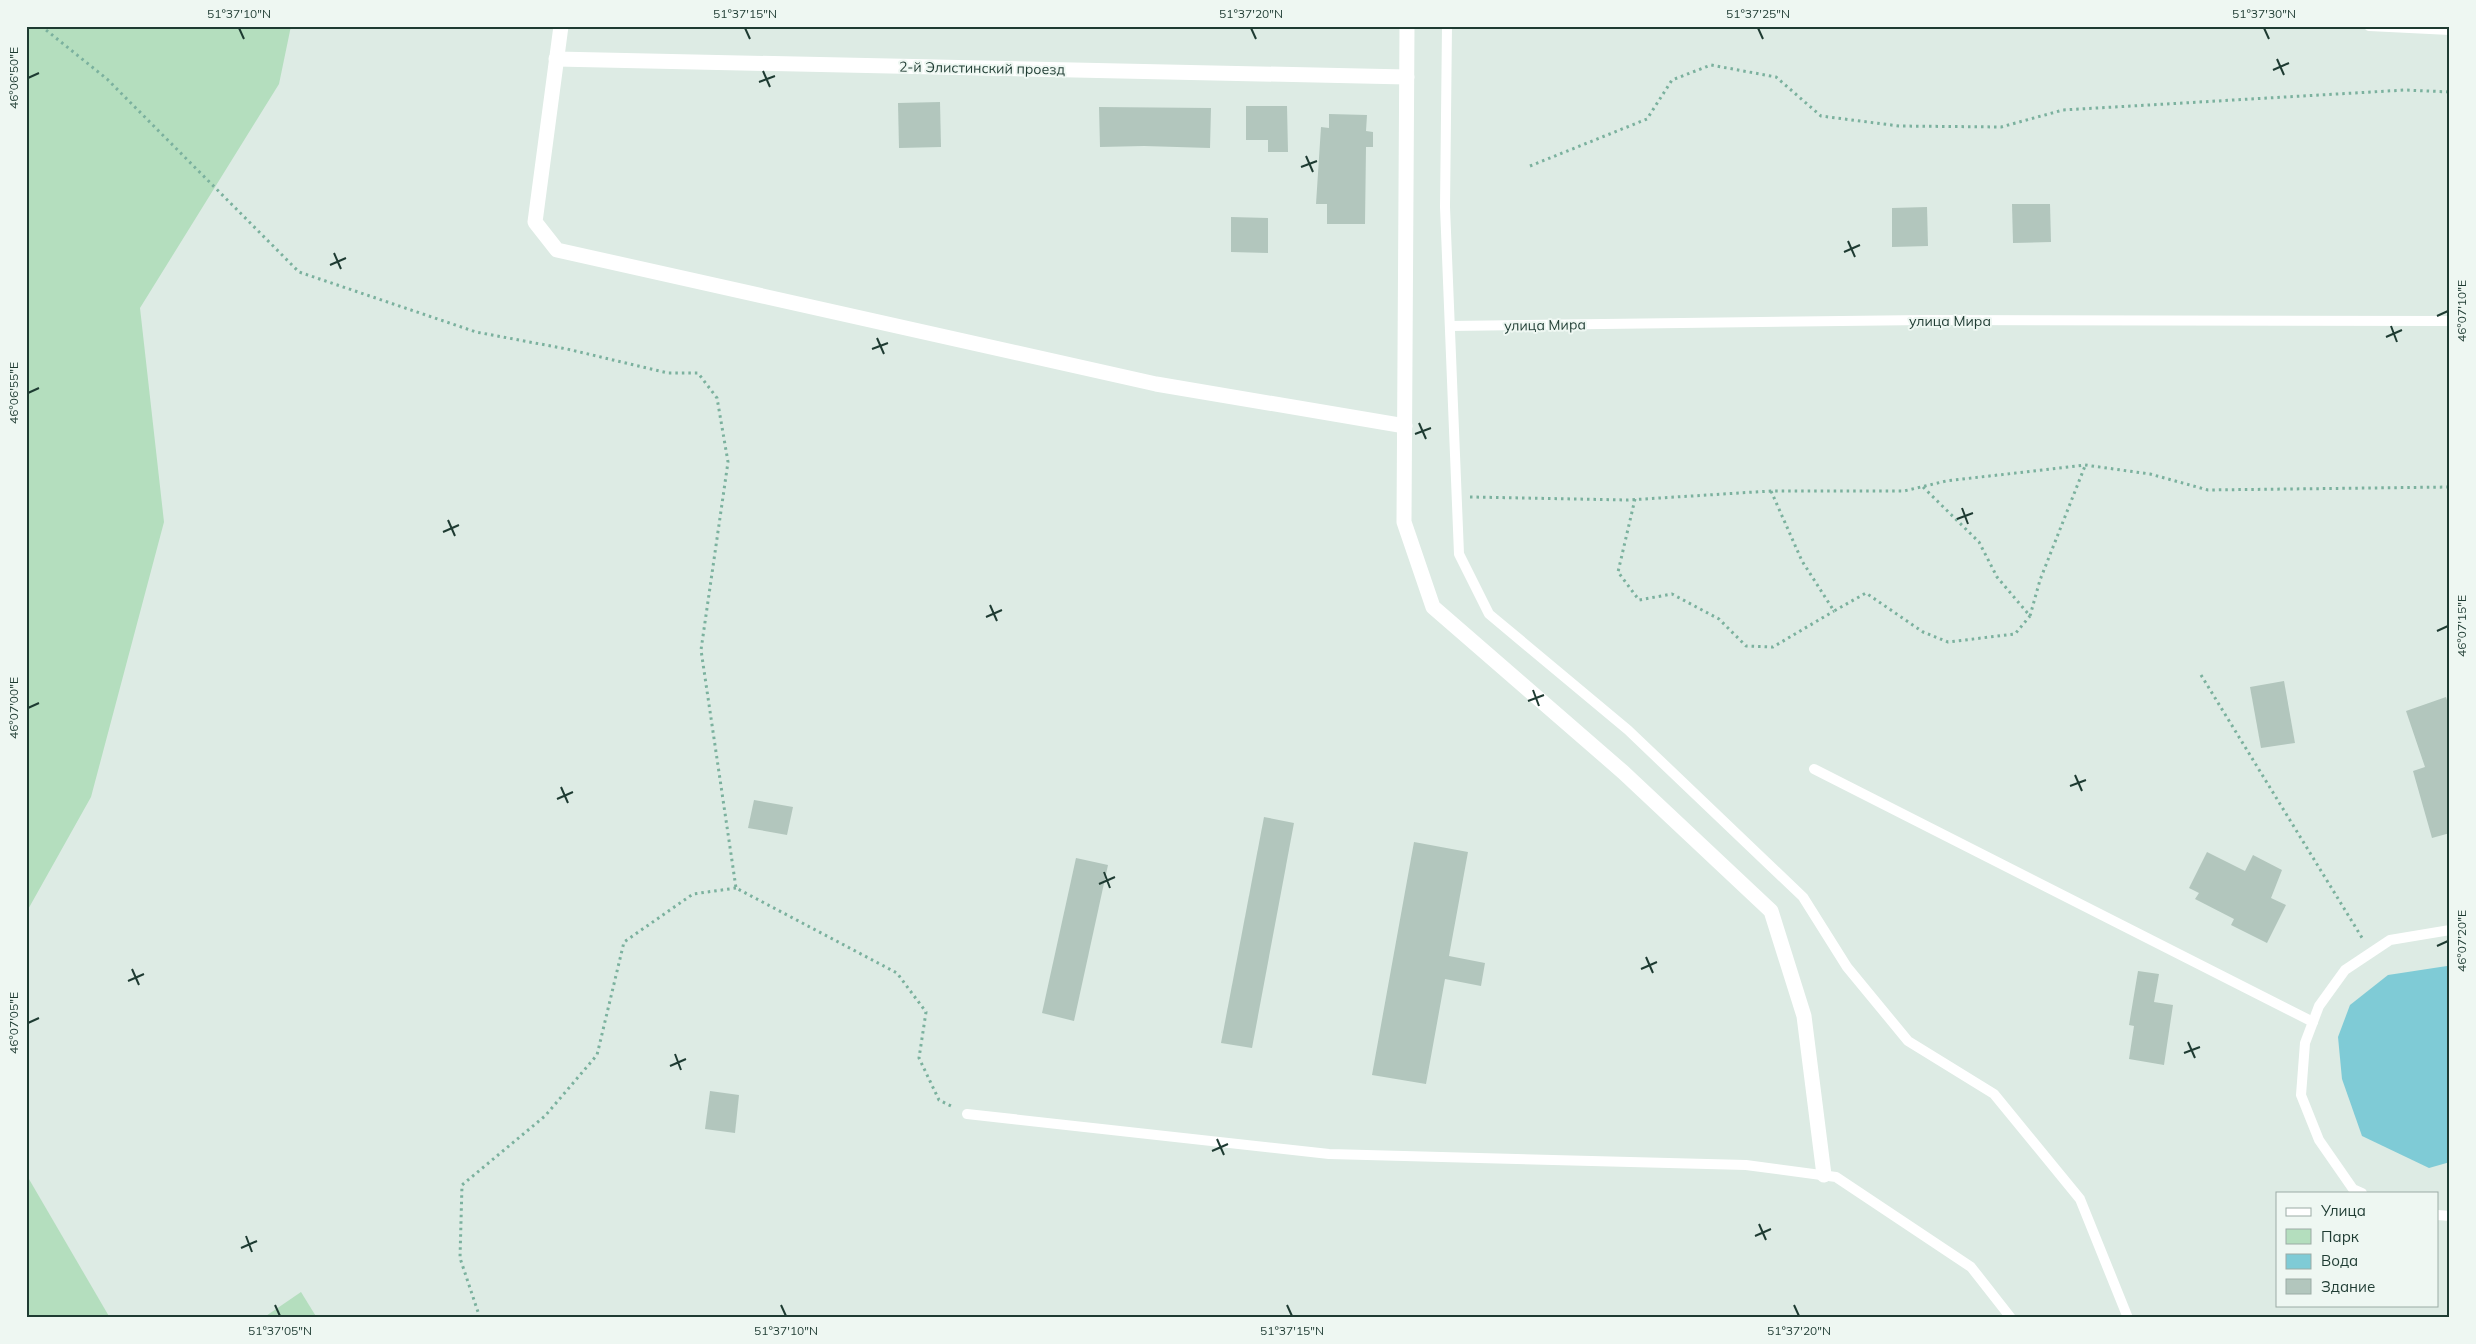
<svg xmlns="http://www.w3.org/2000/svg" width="2476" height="1344" viewBox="0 0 2476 1344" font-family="Mulish,sans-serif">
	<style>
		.green { fill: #b4debe }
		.water { fill: #7fcbd6 }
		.building { fill: #b2c6bd }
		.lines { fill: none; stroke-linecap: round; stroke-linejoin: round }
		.path { stroke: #7bb19e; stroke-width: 3; stroke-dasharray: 2.5 4; stroke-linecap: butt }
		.service { stroke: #fff; stroke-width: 10 }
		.minor { stroke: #fff; stroke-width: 15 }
		.ticks { fill: none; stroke: #1e3b32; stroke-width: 2 }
		.labels { text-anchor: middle; stroke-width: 4; stroke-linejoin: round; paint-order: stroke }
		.street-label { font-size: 14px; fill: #1e3b32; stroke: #eef7f2 }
		.neatline { fill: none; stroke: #1e3b32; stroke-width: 2 }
		.ticks-label { font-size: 12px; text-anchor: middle; fill: #1e3b32 }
	</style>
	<rect width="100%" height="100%" fill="#ddebe4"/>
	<g class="green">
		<polygon points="26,26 291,26 279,84 140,308 164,522 91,797 26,913"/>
		<polygon points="26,1174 110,1318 26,1318"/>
		<polygon points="301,1292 317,1318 263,1318"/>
	</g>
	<polygon class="water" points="2447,966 2450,968 2450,1162 2429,1168 2362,1136 2342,1079 2338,1037 2350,1005 2388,975"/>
	<g class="building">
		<polygon points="940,102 941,147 899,148 898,103"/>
		<polygon points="1246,106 1287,106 1288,152 1268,152 1268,140 1246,140"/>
		<polygon points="1099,107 1211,108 1210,148 1144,146 1100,147"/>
		<polygon points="1329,114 1367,115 1366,131 1373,132 1373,147 1366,147 1365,224 1327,224 1327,204 1316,204 1321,127 1329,128"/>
		<polygon points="2012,204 2050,204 2051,242 2013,243"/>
		<polygon points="1927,207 1928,246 1892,247 1892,208"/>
		<polygon points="1231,217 1268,218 1268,253 1231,252"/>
		<polygon points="2284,681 2295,743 2261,748 2250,687"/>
		<polygon points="2446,697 2450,710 2450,833 2432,838 2413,771 2425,767 2406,711"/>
		<polygon points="754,800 793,807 787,835 748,828"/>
		<polygon points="1264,817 1294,823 1252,1048 1221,1043"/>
		<polygon points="1414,842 1468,852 1449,956 1485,963 1481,986 1445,979 1426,1084 1372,1075"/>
		<polygon points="2207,852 2245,871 2253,855 2282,870 2271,898 2286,905 2267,943 2231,925 2234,919 2195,899 2199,893 2189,888"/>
		<polygon points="1076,858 1108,865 1074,1021 1042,1013"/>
		<polygon points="2138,971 2159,974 2154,1002 2173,1005 2164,1065 2129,1059 2134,1026 2129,1025"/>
		<polygon points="710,1091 739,1095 735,1133 705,1129"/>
	</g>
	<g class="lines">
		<g class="path">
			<polyline points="41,26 107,79 299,272 476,332 567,349 668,373 698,373 717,398 728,462 701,650 736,888 897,973 926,1012 919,1058 939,1100 953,1107"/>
			<polyline points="1530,166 1647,119 1672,80 1711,65 1776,77 1821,116 1899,126 2001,127 2063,110 2405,90 2450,92"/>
			<polyline points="1923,487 1979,542 1997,577 2030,616 2040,580 2085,466"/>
			<polyline points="1771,491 1802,561 1834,611 1866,593 1923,632 1948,642 2015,634 2030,616"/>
			<polyline points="1470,497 1628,500 1771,491 1904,491 1946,481 2085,465 2150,474 2208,490 2450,487"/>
			<polyline points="1635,499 1618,572 1639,600 1672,594 1719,619 1746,646 1773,647 1834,611"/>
			<polyline points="2201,675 2364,941"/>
			<polyline points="480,1318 460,1258 462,1185 545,1116 597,1055 624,942 693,894 736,888"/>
		</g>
		<g class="service">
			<polyline points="1447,26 1445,207 1459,554 1489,614 1628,730 1803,897 1847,967 1908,1041 1994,1094 2080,1199 2128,1318"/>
			<polyline points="2369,26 2450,30"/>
			<polyline points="1450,326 1925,320 2450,321"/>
			<polyline points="1814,769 2313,1022"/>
			<polyline points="967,1114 1329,1154 1746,1165 1836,1177 1971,1267 2011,1318"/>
			<polyline points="2362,1193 2353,1189 2319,1140 2301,1095 2305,1043 2319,1006 2345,970 2390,940 2450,930"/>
			<polyline points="2437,1215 2450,1216"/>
		</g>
		<g class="minor">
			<polyline points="561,26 535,222 557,250 1156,384 1405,426"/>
			<polyline points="1407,26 1404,522 1433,607 1623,772 1771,911 1804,1016 1824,1175"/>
			<polyline points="556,59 1407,77"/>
		</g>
	</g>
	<path class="ticks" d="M239,28L244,39M745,28L750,39M1251,28L1256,39M1758,28L1763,39M2264,28L2269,39M2277,59L2284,75M2273,70L2289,63M763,71L770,87M28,78L39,73M759,82L775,76M1306,156L1313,172M1301,167L1317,161M1848,241L1855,257M1844,252L1860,245M334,253L341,269M330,265L346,258M2437,316L2448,311M2391,326L2397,342M2386,337L2402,330M877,338L884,354M872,349L888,343M28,393L39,388M1419,423L1426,439M1415,434L1431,428M1962,508L1968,524M1957,519L1973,513M448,520L455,536M443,532L459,525M990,605L997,621M986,617L1002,610M2437,631L2448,626M1533,690L1539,706M1528,701L1544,695M28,708L39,703M2075,775L2082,791M2070,786L2086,780M561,787L568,803M557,799L573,792M1104,872L1110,888M1099,884L1115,877M2437,946L2448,941M1646,957L1653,973M132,969L139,985M1641,969L1657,962M128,981L144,974M28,1023L39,1018M2188,1042L2195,1058M2184,1053L2200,1047M675,1054L681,1070M670,1066L686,1059M1217,1139L1224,1155M1212,1151L1228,1144M1759,1224L1766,1240M246,1236L252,1252M1755,1236L1771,1229M241,1248L257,1241M275,1305L280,1316M781,1305L786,1316M1287,1305L1292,1316M1794,1305L1799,1316"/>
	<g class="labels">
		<g class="street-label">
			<text transform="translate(982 68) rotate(1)" y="5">2-й Элистинский проезд</text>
			<text x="1950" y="326">улица Мира</text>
			<text transform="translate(1545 325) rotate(-1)" y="5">улица Мира</text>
		</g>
	</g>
	<rect width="2476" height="1344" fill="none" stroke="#eef7f2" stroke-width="55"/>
	<rect x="2276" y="1192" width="162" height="115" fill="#eef7f2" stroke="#9baca5"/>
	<rect x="2286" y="1208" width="25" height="8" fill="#ffffff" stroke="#9baca5"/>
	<text x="2321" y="1216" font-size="15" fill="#1e3b32">Улица</text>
	<rect x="2286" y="1229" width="25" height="15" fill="#b4debe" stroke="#9baca5"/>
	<text x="2321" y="1242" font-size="15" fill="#1e3b32">Парк</text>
	<rect x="2286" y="1254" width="25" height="15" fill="#7fcbd6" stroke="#9baca5"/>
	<text x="2321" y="1266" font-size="15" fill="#1e3b32">Вода</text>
	<rect x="2286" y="1279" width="25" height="15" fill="#b2c6bd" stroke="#9baca5"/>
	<text x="2321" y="1292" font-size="15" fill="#1e3b32">Здание</text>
	<rect x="28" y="28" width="2420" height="1288" class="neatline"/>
	<g class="ticks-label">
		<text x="239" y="18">51°37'10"N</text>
		<text x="745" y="18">51°37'15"N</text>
		<text x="1251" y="18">51°37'20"N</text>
		<text x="1758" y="18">51°37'25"N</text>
		<text x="2264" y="18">51°37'30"N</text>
		<text transform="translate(14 78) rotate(-90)" y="4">46°06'50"E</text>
		<text transform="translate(2462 311) rotate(-90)" y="4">46°07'10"E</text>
		<text transform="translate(14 393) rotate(-90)" y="4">46°06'55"E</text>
		<text transform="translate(2462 626) rotate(-90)" y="4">46°07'15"E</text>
		<text transform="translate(14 708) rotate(-90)" y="4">46°07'00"E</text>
		<text transform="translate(2462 941) rotate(-90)" y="4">46°07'20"E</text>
		<text transform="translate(14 1023) rotate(-90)" y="4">46°07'05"E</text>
		<text x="280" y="1335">51°37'05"N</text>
		<text x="786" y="1335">51°37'10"N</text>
		<text x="1292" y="1335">51°37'15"N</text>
		<text x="1799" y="1335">51°37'20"N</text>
	</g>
</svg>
